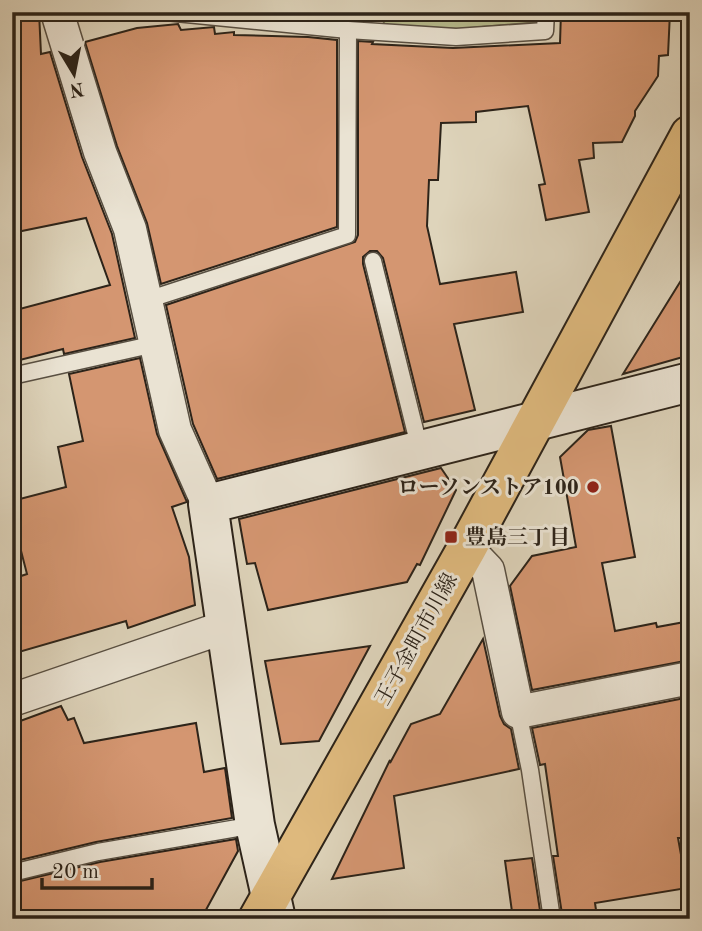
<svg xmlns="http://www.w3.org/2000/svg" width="702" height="931" viewBox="0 0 702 931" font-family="'Old Standard TT','Noto Serif JP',serif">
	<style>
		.green { fill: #b6bb8d; stroke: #716f53; stroke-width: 2 }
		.building { fill: #d49671; stroke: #2c2319; stroke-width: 2 }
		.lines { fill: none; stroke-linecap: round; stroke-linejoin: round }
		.lane-casing { stroke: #584f42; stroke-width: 19 }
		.street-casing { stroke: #584f42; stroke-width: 35 }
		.secondary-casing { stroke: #2c2319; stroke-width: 42 }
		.primary-casing { stroke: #2c2319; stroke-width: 42 }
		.lane { stroke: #eae3d3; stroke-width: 16 }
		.street { stroke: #eae3d3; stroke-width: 32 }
		.secondary { stroke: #eae3d3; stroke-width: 38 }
		.primary { stroke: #dfba7e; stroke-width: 38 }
		.poi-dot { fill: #8f2418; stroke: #eae3d3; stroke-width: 2.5 }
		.labels { text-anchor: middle; stroke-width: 6; stroke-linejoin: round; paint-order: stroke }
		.poi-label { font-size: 21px; font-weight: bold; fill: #2c2319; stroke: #eae3d3; text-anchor: end }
		.street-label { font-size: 21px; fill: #2c2319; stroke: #eae3d3 }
	</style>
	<rect width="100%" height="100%" fill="#ded4bb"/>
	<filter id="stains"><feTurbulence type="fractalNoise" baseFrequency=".00286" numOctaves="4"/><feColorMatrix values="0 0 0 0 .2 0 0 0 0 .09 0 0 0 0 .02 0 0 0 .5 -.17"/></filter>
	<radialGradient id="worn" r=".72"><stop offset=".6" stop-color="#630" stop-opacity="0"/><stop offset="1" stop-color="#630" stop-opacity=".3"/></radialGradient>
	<polygon class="green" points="383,12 539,12 539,22 458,29 384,25"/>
	<g class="building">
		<polygon points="12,12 39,12 41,54 50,52 82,157 112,234 135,338 64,354 63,349 12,362 12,311 110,285 86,218 12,233"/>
		<polygon points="328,12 377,12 376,21 329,18"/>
		<polygon points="561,12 670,12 668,55 659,56 658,76 635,111 635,116 622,142 593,143 594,158 579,160 589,212 546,220 539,185 545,184 528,106 476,112 476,122 441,123 438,180 429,180 427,226 440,284 516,272 523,312 454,324 475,410 424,422 383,258 377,251 370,251 363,257 363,264 405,432 217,479 193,424 166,305 355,242 358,235 358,41 373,42 372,44 453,48 560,43"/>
		<polygon points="178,24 181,30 214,27 215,34 234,32 234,35 308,37 337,40 337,227 161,284 147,223 117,146 85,42 137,28"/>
		<polygon points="690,266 690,355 623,374"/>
		<polygon points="140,358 157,434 187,502 172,507 189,557 195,605 128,628 126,621 12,654 12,579 27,574 12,516 12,501 66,487 58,447 83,441 69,374"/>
		<polygon points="611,426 635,557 602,563 615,631 656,623 657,627 690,621 690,660 532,690 510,586 532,556 576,547 560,457 588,430"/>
		<polygon points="441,468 456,490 420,565 417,564 407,582 268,610 255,563 247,564 239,519"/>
		<polygon points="483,639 500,716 504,724 511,729 519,769 394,796 404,868 332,879 390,760 390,763 411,724 440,714"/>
		<polygon points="370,646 319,741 281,744 265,661"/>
		<polygon points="690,697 690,838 678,838 687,888 595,903 596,910 562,914 553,856 558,856 545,764 540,765 532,728"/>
		<polygon points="61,706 68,720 74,718 84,743 196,723 204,772 225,768 232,818 96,842 12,862 12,724"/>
		<polygon points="236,839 238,851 201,919 18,919 12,904 12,883 100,862"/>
		<polygon points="532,858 541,917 513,919 505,861"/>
	</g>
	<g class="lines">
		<g class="lane-casing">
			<g id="lane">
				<polyline points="166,12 348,30 456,37 545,31 546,12"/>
				<polyline points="373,261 420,450"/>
				<polyline points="147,300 347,235 348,30"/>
				<polyline points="12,376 155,344"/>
				<polyline points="518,712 530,770 552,919"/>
				<polyline points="12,873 98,852 255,825"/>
			</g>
		</g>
		<g class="street-casing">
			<g id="street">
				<polyline points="57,12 100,152 130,229 175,430 208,504"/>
				<polyline points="467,548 488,570 518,712 690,678"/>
				<polyline points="12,700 225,627"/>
			</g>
		</g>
		<g class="secondary-casing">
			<polyline id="secondary" points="276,919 255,825 208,504 690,382"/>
		</g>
		<g class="primary-casing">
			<polyline id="primary" points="258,919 467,548 690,135"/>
		</g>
		<use href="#lane" class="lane"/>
		<use href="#street" class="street"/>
		<use href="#secondary" class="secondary"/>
		<use href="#primary" class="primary"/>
	</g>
	<g class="poi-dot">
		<circle cx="593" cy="487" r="7"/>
		<rect x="444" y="530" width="14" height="14" rx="3.5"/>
	</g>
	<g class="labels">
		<g class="poi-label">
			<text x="579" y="494">ローソンストア100</text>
			<text x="465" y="544" text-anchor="start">豊島三丁目</text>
		</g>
		<g class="street-label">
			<text transform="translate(416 639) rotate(-61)" y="7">王子金町市川線</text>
		</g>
	</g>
	<rect width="702" height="931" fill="none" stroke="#ded4bb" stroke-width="42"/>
	<rect x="14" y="14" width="674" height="903" fill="none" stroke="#2c2319" stroke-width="3.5"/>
	<rect x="21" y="21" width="660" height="889" fill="none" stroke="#2c2319" stroke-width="2"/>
	<g transform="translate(74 74) rotate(170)" stroke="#eae3d3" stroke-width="5" paint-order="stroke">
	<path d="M0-5L12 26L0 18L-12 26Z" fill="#2c2319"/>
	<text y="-10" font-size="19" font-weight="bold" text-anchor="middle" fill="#2c2319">N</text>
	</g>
	<path d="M42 878v10h110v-10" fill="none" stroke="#2c2319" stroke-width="3.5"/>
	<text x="52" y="878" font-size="21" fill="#2c2319" stroke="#eae3d3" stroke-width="5" paint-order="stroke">20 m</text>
	<rect width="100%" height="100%" filter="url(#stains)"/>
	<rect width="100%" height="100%" fill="url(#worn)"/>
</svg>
